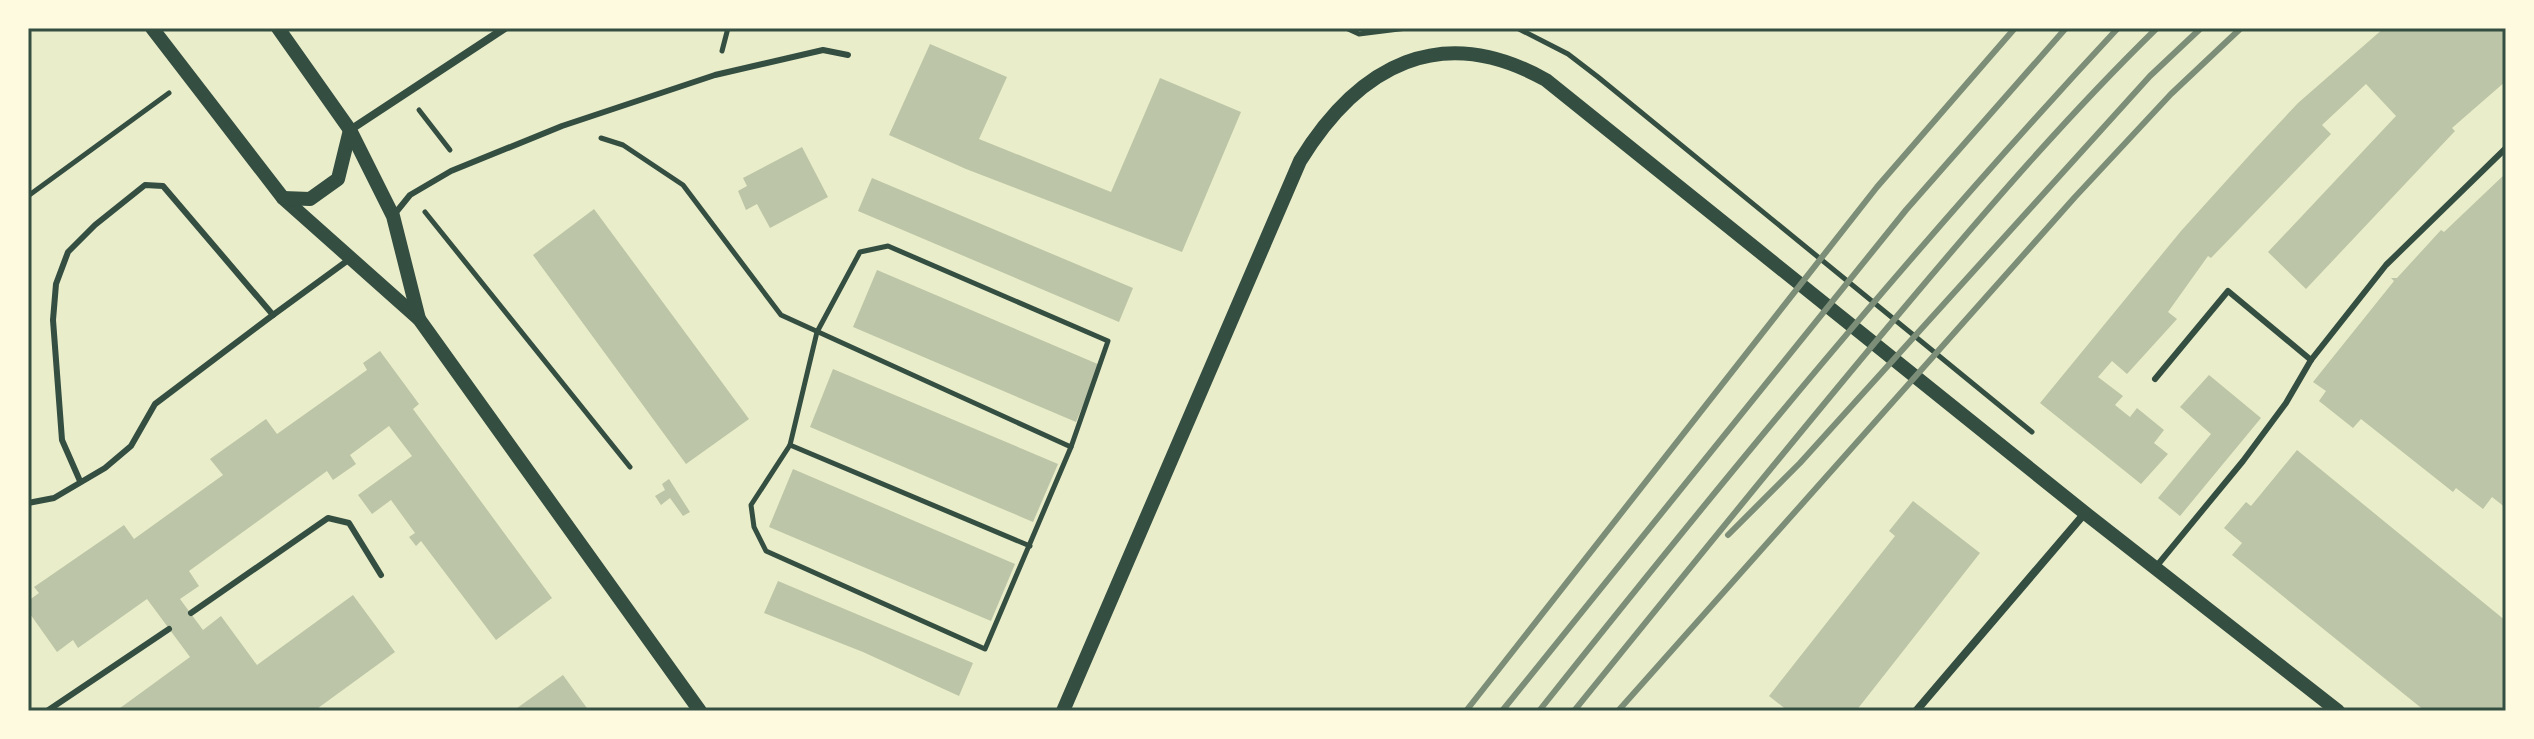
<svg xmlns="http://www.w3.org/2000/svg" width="2534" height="739" viewBox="0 0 2534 739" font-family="Cabin,sans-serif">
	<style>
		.building { fill: #bcc5a7 }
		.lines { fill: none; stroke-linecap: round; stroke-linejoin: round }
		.path { stroke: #344e41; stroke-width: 5 }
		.service { stroke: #344e41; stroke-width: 6 }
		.minor { stroke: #344e41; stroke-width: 8 }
		.tertiary { stroke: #344e41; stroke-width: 14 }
		.rail { stroke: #7c8e77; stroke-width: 6 }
		.neatline { fill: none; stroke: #344e41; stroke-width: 3 }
	</style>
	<rect width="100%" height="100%" fill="#e9edc9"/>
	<g class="building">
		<polygon points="2384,28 2506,28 2506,81 2452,128 2455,131 2306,289 2268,252 2396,116 2366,84 2322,125 2331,134 2211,258 2208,256 2168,312 2177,319 2127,374 2112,361 2098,377 2123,396 2115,405 2130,417 2137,408 2164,430 2154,443 2168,454 2141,484 2040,403 2181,231 2255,149 2298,103"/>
		<polygon points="930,44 1007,77 979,139 1111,192 1160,78 1241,112 1182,252 966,169 889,135"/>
		<polygon points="802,147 828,197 770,228 757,204 746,210 738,191 747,186 743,178"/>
		<polygon points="2506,173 2506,508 2492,497 2483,509 2456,488 2453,492 2361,419 2353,428 2319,401 2326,391 2313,382 2394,281 2391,278 2397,278 2441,230 2444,232"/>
		<polygon points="872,178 1133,288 1119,322 858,211"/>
		<polygon points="594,209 749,419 686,464 533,255"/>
		<polygon points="877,270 1100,365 1076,422 853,327"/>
		<polygon points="380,351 419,404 413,409 552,598 496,640 421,541 416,546 409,537 415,533 391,500 372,514 358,495 412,456 389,426 350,455 356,464 333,480 327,471 189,571 199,586 180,599 203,630 221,616 257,665 353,595 395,652 314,711 116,711 190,657 147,599 78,648 73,640 57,652 28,611 28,601 39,593 34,587 124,525 134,539 223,475 210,459 266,419 277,434 367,370 363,363"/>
		<polygon points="833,369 1058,464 1033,522 810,427"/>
		<polygon points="2209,375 2261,418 2180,516 2158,498 2211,434 2180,407"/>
		<polygon points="2297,450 2506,621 2506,711 2425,711 2232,555 2242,543 2224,528 2246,502 2251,506"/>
		<polygon points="793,469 1015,564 991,621 769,527"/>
		<polygon points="669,479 690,512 683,516 670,498 661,505 655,496 665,490 662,484"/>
		<polygon points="1913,501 1980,553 1856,711 1788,711 1769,696 1895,536 1889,531"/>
		<polygon points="778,581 973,663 959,696 863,652 764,613"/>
		<polygon points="563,675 589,711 513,711"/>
	</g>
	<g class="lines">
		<g class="path">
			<polyline points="1346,28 1359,34 1407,28"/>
			<polyline points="1517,28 1568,54 1598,77 2032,432"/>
			<polyline points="722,51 728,28"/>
			<polyline points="419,110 450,150"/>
			<polyline points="601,138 623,145 683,185 781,315 1071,447"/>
			<polyline points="28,196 169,93"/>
			<polyline points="425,212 630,467"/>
			<polygon points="888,246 1108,341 1071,447 985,649 766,551 754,527 751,505 790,445 817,332 860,252"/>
			<polyline points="790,445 1030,546"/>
		</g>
		<g class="service">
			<polyline points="393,216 410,195 451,171 562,126 715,75 823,50 848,55"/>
			<polyline points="273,315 351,258"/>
			<polyline points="2155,379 2228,291 2311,360"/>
			<polyline points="28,503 54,498 105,468 131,446 155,404 273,315 163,186 145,185 95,225 68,252 56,284 53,320 62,440 80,481"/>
			<polyline points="2155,568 2243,461 2286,403 2311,360 2386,265 2506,148"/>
			<polyline points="191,613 328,518 349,523 381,575"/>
			<polyline points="47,711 169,629"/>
		</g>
		<g class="minor">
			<polyline points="350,130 505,28"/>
			<polyline points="1916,711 2085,513"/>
		</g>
		<g class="tertiary">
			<polyline points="152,28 283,198 419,319 700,711"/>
			<polyline points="278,28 350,130 393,216 419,319"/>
			<polyline points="283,198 310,199 338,179 350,130"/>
			<path d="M1063,711L1300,161C1359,65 1441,21 1546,80L2085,513L2338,711"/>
		</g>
		<g class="rail">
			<polyline points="1728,535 1800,463 2150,76 2201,28"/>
			<polyline points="1466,711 1877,187 2015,28"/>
			<polyline points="1502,711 1906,210 2066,28"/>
			<path d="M1539,711C1725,477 1914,247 2118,28"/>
			<path d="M1574,711C1685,574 1795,437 1909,302C1988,208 2069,114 2157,28"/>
			<polyline points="1618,711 2075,197 2171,94 2241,28"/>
		</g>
	</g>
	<rect width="2534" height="739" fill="none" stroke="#fefae0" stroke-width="60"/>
	<rect x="30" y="30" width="2474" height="679" class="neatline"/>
</svg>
